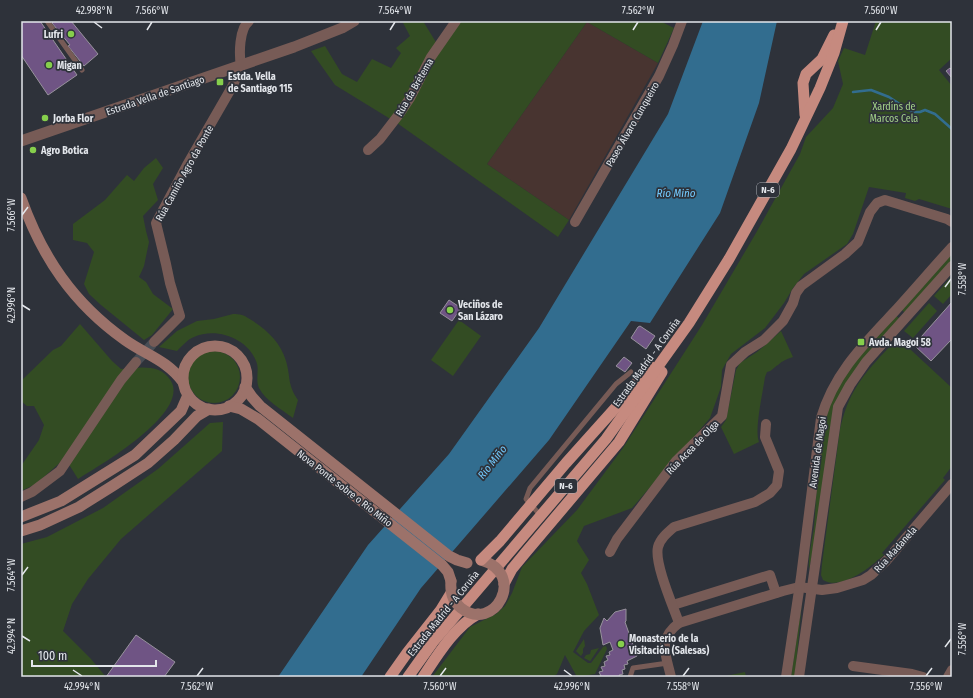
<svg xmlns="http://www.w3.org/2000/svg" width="973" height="698" viewBox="0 0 973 698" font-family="'Fira Sans Condensed',sans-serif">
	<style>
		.education { fill: #483430 }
		.green { fill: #334c23 }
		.water { fill: #326d8f }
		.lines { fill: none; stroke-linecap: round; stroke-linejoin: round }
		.stream { stroke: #326d8f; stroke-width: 2.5 }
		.building { fill: #6f5484; stroke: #97929c }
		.minor-tunnel { stroke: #494d55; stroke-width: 10; stroke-dasharray: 10 5; stroke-linecap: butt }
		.service { stroke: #775b56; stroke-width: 5 }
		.minor { stroke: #775b56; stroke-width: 10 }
		.tertiary { stroke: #775b56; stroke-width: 11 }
		.secondary { stroke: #9c726a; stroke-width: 11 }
		.trunk { stroke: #c68a7f; stroke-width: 11 }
		.secondary-bridge { stroke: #9c726a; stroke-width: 11 }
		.trunk-bridge { stroke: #c68a7f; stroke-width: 11 }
		.ticks { fill: none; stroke: #e3e6eb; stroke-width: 1.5 }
		.poi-dot { fill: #86cf4c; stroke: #2e323a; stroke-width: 1.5 }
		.labels { text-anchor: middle; stroke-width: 3.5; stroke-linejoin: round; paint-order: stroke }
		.shield { fill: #2e323a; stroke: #adb0b6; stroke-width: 1 }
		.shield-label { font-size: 9px; font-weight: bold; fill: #e3e6eb }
		.poi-label { font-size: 10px; font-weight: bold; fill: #e3e6eb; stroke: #2e323a; text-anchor: start }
		.street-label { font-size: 10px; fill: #e3e6eb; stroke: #2e323a }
		.park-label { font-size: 10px; fill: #a5d489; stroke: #2e323a }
		.water-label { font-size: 11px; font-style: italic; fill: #73cafe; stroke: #2e323a }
		.neatline { fill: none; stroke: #e3e6eb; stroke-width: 1.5 }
		.ticks-label { font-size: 10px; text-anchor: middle; fill: #e3e6eb }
	</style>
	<rect width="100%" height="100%" fill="#2e323a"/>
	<polygon class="education" points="587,22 658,63 569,220 487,164"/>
	<g class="green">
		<polygon points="402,21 423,21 437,44 392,120 335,85 311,51 325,46 342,74 357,82 372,59 391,68 401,53 396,48 410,36"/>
		<polygon points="460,21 660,21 674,28 658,63 587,22 487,164 569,220 558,237 397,123 429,66"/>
		<polygon points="876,21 952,21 952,50 950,52 952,58 939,70 952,86 952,209 919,199 915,201 905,198 906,193 869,187 853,234 847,244 804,274 793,288 784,303 765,328 731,354 722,370 721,387 710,418 632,508 584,526 577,541 589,560 581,573 587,584 599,615 584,631 573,652 588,663 591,663 603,647 606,646 607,649 595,674 577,677 565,655 557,674 552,677 432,677 470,627 496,614 505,606 512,593 522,567 577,510 623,448 702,325 756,233 800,154 806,137 833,108 843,84 838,61 844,48 865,55"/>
		<polygon points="156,158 163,168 153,184 158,200 143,216 146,231 149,242 144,266 139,277 146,282 153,294 173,309 152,335 144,340 101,305 89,294 84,284 94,252 87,243 73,240 73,224 105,200 127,175 134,181 144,168"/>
		<polygon points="952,251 952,260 905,313 901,309"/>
		<polygon points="952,276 952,294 943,304 934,296"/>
		<polygon points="929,303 937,311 913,338 904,331"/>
		<path d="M233,314C236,314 239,314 242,315C246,316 249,319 253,321C268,331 281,343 286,361C291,378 287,384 298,400L293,418C281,409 266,401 259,388C255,379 260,369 256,361C247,338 216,327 194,337C188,339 182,346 177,351L159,347L177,331L197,321L214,319Z"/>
		<path d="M895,315L900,319L846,384L809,570C808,556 812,541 814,527C818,481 818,412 845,373C859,354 880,333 895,315Z"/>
		<polygon points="459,320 481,336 453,376 431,360"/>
		<path d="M80,324L112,361L121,369C139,368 160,363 171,381C190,413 99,466 78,479L65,458L36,484L21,491V466L39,440L44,425L34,406H27L21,401V381L53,350L61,346Z"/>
		<path d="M781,331L793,357C787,359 782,361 778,365C773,368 772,371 767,372L765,377C763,392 754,430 759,442L734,454L721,427L726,420L736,370L740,363L757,352Z"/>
		<path d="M898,338L952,388V466L943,478L945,480L882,553L884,555C870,567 842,591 823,580L821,575L822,564L840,429C843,416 847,403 854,391C865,371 882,355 898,338Z"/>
		<circle cx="214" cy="377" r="26"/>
		<polygon points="223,422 222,451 121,539 88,579 72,604 63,631 91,659 106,677 38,677 34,675 33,677 21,677 21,544 47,537 103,508 158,469 210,423"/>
		<polygon points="802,602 795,677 791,677"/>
		<polygon points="584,639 585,646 583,649 583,653 581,656 576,651"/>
		<polygon points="599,648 591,660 590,661 584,658 586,655 590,654 591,650"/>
		<polygon points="745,672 746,677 721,677"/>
	</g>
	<polygon class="water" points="703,21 777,21 759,103 720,213 650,323 631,321 549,440 421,588 361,677 278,677 368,545 449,454 539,328 668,114"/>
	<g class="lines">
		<polyline class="stream" points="853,92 871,90 889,97 912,112 920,112 925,110 935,114 952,129"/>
	</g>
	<g class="building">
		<polygon points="21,21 40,21 77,75 48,95 21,55"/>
		<polygon points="54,21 71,21 98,54 84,66 68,46 70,45 52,23"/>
		<polygon points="950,68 952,70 952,78 946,71"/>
		<polygon points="449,300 461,308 452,321 440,313"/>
		<polygon points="952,302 952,341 951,340 931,361 914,345"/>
		<polygon points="640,326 655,336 646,349 631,338 638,327"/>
		<polygon points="624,357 632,363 625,372 616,366"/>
		<polygon points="626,609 626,621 625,622 637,656 627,661 628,664 624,665 625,669 622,670 623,674 619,675 620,677 597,677 601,676 599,672 603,671 601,667 605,666 604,662 608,660 606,656 610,655 609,652 613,650 610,642 603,645 600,628 604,618 607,621 615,612"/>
		<polygon points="136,635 175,662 164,677 106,677"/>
	</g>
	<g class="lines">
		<polyline class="minor-tunnel" points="136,362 154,342"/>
		<g class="service">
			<polyline points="47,21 82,70"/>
			<polyline points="541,516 526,499 530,488 616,384 631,372"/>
			<polyline points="630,677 633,668 668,663"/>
		</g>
		<g class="minor">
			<path d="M241,66C239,54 239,29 249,21"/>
			<polyline points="368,150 380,139 400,113 410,98 431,57 456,21"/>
			<polyline points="575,222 659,76 673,45 682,21"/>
			<polyline points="154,342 180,316 170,283 166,264 156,223 187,165 232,87 237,76 235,68"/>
			<polyline points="21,497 32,492 60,471 121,380 136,362"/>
			<polyline points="610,552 617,539 676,461 722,416 731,365 745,352 764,340 783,321 793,303 796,293 801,286 845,254 858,242 870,212 877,203 885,200 947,219 952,222"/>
			<polyline points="673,605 770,575 776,593"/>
			<path d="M679,623C673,606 654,563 658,547C660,539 667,533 674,527L755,502L770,493L777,485L779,471L765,437L766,424"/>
			<polyline points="853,666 912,674 923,677"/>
			<path d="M671,677C666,655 657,639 679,623L783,591L799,587L822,590L837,588L863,580L871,575L887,560L952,484"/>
			<path d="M786,677L801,577L821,418C834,373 864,344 895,311C914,290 933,268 952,247"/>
			<polyline points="799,677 838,407 850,385 866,362 952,266"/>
			<polyline points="948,677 952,670"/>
		</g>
		<polyline class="tertiary" points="21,141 294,47 342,28 354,21"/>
		<g class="secondary">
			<path d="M21,198C42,257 73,303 125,340C146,355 167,360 183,382"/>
			<circle cx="215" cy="378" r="32"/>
			<polyline points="245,387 252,397 260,406 449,556 457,560 467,563"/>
			<polyline points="229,406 241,409 258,419 442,565 448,572 451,581"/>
			<polyline points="21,517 61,501 135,455 181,411 188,395"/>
			<polyline points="21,531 40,525 79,507 114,485 148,463 174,440 197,416 209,409"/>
		</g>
		<g class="trunk">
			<polyline points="805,115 803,83 806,74 822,59 834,35"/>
			<polyline points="618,405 650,366"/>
			<polyline points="504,584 512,569 526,552 619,442 662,372"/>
			<polyline points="390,677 407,653 440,611 451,593"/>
			<polyline points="408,677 433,642 606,439 689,323 729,259 791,149 820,88 834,53 843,21"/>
			<path d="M423,677C437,656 455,626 478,614"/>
		</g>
		<path class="secondary-bridge" d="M451,581C450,592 452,601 461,608C494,634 528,574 481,560"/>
		<polyline class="trunk-bridge" points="481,560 500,541 566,463 618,405"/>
	</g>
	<path class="ticks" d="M94,22L102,28M147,30L152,22M390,30L395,22M633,30L638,22M876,30L881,22M22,215L28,207M945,287L951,279M22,305L30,310M22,575L28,567M22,636L30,641M945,647L951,639M73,670L82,676M564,670L572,676M197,676L203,668M440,676L446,668M683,676L689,668M926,676L932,668"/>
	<g class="poi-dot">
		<circle cx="71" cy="34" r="4"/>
		<circle cx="49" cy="65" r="4"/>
		<rect x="216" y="78" width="8" height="8" rx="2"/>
		<circle cx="45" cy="118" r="4"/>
		<circle cx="33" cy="150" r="4"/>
		<circle cx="450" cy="310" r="4"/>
		<rect x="857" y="338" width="8" height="8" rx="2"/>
		<circle cx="621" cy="644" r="4"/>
	</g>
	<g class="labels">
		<g class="shield">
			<rect x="757" y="183" width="22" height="14" rx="3"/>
			<rect x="555" y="479" width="22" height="14" rx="3"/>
		</g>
		<g class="shield-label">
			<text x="768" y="193">N-6</text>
			<text x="566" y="489">N-6</text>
		</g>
		<g class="poi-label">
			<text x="63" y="38" text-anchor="end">Lufri</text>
			<text x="57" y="69">Migan</text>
			<text x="228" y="80">Estda. Vella<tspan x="228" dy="12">de Santiago 115</tspan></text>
			<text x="53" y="122">Jorba Flor</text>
			<text x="41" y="154">Agro Botica</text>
			<text x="458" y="308">Veciños de<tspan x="458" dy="12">San Lázaro</tspan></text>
			<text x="869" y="346">Avda. Magoi 58</text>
			<text x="629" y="642">Monasterio de la<tspan x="629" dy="12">Visitación (Salesas)</tspan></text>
		</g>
		<g class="street-label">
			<text transform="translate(414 87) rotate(-60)" y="4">Rúa da Brétema</text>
			<text transform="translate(155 95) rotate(-19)" y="4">Estrada Vella de Santiago</text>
			<text transform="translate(632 124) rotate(-60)" y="4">Paseo Álvaro Cunqueiro</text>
			<text transform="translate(184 173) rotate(-61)" y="4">Rúa Camiño Agro da Ponte</text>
			<text transform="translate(646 362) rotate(-54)" y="4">Estrada Madrid - A Coruña</text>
			<text transform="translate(692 447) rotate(-46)" y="4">Rúa Acea de Olga</text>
			<text transform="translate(817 452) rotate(-82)" y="4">Avenida de Magoi</text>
			<text transform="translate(345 488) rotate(38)" y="4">Nova Ponte sobre o Río Miño</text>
			<text transform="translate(895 549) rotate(-48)" y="4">Rúa Madanela</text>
			<text transform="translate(443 613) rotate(-51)" y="4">Estrada Madrid - A Coruña</text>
		</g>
		<g class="park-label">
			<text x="894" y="110">Xardíns de<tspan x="894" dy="12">Marcos Cela</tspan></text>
		</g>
		<g class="water-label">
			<text x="676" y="197">Río Miño</text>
			<text transform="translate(492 462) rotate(-52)" y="4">Río Miño</text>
		</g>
	</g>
	<rect width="973" height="698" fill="none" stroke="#2e323a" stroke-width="44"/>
	<path d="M32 660v6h124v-6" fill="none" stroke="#e3e6eb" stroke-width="2"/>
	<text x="38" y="660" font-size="12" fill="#e3e6eb" stroke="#2e323a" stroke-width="3" paint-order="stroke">100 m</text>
	<rect x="22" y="22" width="929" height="654" class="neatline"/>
	<g class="ticks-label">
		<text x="94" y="14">42.998°N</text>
		<text x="152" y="14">7.566°W</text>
		<text x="395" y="14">7.564°W</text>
		<text x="638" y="14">7.562°W</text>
		<text x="881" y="14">7.560°W</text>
		<text transform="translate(11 215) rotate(-90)" y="4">7.566°W</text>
		<text transform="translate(962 279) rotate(-90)" y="4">7.558°W</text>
		<text transform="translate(11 305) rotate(-90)" y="4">42.996°N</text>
		<text transform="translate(11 575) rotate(-90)" y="4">7.564°W</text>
		<text transform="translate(11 636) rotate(-90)" y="4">42.994°N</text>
		<text transform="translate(962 639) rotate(-90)" y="4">7.556°W</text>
		<text x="82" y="690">42.994°N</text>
		<text x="197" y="690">7.562°W</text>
		<text x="440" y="690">7.560°W</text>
		<text x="572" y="690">42.996°N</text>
		<text x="683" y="690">7.558°W</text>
		<text x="926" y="690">7.556°W</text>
	</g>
</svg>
